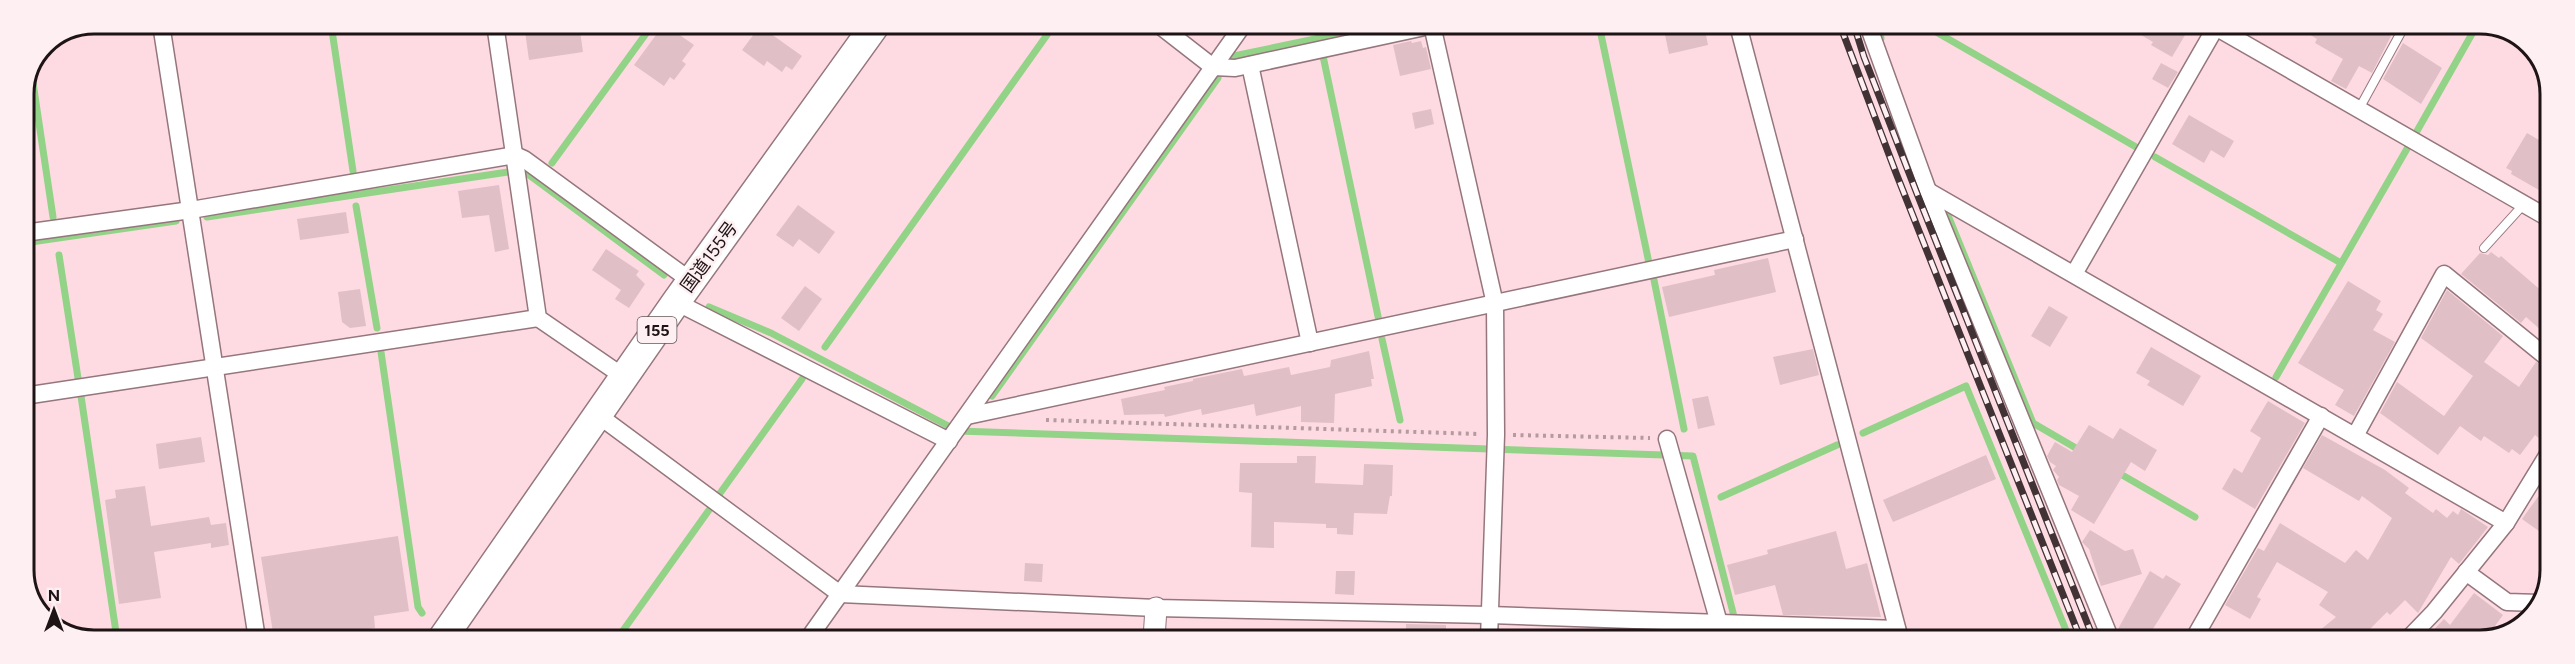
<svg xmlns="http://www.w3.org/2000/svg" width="2575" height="664" viewBox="0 0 2575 664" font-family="Figtree,'Noto Sans JP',sans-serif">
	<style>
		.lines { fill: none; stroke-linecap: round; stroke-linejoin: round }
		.stream { stroke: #93d387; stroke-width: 7 }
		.building { fill: #e1bfc6 }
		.service-casing { stroke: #95767d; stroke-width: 10 }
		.minor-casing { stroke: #95767d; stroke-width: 19 }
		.tertiary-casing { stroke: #95767d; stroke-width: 23 }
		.trunk-casing { stroke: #95767d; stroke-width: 31 }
		.path { stroke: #b59aa0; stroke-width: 4; stroke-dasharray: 3 4.5; stroke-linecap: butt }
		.service { stroke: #fff; stroke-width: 8 }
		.minor { stroke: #fff; stroke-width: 16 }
		.tertiary { stroke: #fff; stroke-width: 21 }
		.trunk { stroke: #fff; stroke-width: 28 }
		.rail-casing { stroke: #413235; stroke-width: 7 }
		.rail { stroke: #fdeff2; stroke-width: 4.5; stroke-dasharray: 14; stroke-linecap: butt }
		.labels { text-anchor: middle; stroke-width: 5; stroke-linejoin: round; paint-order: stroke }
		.shield { fill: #fdeff2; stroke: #615557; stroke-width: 1.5 }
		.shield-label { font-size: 16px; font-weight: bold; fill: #1e1315 }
		.street-label { font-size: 18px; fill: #1e1315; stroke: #fdeff2 }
		.rim { fill: none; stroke: #1e1315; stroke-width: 3 }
	</style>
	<rect width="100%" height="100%" fill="#fedbe3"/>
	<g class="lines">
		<g class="stream">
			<polyline points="331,24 353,171"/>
			<polyline points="1599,25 1649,263"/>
			<polyline points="1877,25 1881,38"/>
			<polyline points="1924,25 2136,147"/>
			<polyline points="1323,56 1379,321"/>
			<polyline points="1229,57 1382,25"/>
			<polyline points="32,76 53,217"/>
			<polyline points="2417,131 2477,25"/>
			<polyline points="2155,157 2341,263"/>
			<polyline points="552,163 653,24"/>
			<polyline points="525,172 664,275"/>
			<polyline points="356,206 377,328"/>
			<polyline points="1947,213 2033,423 2081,451"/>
			<polyline points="207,217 508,172"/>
			<polyline points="24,243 176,221"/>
			<polyline points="59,255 78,378"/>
			<polyline points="1654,280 1684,429"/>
			<polyline points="709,307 771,333 958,431 1693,456 1740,640"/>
			<polyline points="1382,339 1400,420"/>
			<polyline points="825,347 1054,25"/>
			<polyline points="381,352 418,607 422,613"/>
			<polyline points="2276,377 2408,147"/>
			<polyline points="81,396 117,639"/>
			<polyline points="992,396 1218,78"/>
			<polyline points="1863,433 1966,386 2070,640"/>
			<polyline points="2117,472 2195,517"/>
			<polyline points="718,496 802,379"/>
			<polyline points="1721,497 1837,445"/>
			<polyline points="617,639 709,510"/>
		</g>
	</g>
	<g class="building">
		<polygon points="524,24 579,24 583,52 529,60"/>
		<polygon points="664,24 694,45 682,61 686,64 674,80 670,77 664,86 634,65"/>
		<polygon points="1685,25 1704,25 1708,45 1669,54 1664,30"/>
		<polygon points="2124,25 2191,25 2172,57 2151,45 2153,42"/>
		<polygon points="2294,25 2391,25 2386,33 2391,36 2372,73 2359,66 2346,89 2331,81 2343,59 2315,43 2317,39"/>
		<polygon points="760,26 802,56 792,70 786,66 782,72 767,61 764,66 742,50"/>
		<polygon points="1411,41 1412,43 1421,41 1423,48 1426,47 1431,69 1400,76 1393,45"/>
		<polygon points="2403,43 2442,68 2421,104 2383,79"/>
		<polygon points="2161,63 2178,72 2168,88 2152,79"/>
		<polygon points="1431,109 1434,124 1415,129 1412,113"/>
		<polygon points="2189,115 2234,141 2224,158 2211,150 2204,163 2172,144"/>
		<polygon points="2527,133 2551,147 2551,197 2511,174 2512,171 2506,168"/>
		<polygon points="499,185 509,249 495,252 489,215 462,218 458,191"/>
		<polygon points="798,205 835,232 819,254 799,239 793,247 776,235"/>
		<polygon points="346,212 349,233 300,240 297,219"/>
		<polygon points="606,249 639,271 636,275 645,284 629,308 615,299 621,290 592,270"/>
		<polygon points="2491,252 2499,258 2501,256 2550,298 2550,338 2526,317 2521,323 2461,274 2480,253 2488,255"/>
		<polygon points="1768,258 1776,292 1669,317 1662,287 1715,275 1714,270"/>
		<polygon points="2348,281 2381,301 2376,310 2383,314 2373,330 2395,342 2354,416 2335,405 2344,390 2298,363"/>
		<polygon points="805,286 822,299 799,331 781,318"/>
		<polygon points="360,289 366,326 350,328 342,322 338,292"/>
		<polygon points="2447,290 2503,336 2484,362 2519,387 2536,362 2550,370 2550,433 2544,442 2535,435 2520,455 2512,449 2509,453 2484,436 2481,441 2460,426 2438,455 2380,413 2397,382 2444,416 2473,376 2421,338"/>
		<polygon points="2049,306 2068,317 2050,347 2031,336"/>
		<polygon points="2151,347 2201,376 2183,406 2147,385 2150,381 2136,373"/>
		<polygon points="1813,349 1819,375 1780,385 1773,357"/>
		<polygon points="1369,351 1374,379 1371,379 1372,386 1335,394 1334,423 1301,422 1301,406 1256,416 1254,404 1202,415 1201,409 1165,417 1164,414 1124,415 1121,399 1165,390 1164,387 1193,381 1193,379 1242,369 1244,376 1289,367 1291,375 1330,367 1331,360"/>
		<polygon points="1708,396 1715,425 1698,429 1692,399"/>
		<polygon points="2268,401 2305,423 2255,509 2222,489 2234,468 2242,473 2261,438 2250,431"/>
		<polygon points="2089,425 2113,439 2120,428 2157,450 2145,471 2131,462 2094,524 2071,510 2079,496 2059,485 2057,480 2059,477 2053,470 2056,466 2050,462 2047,456 2055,442 2072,452"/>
		<polygon points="2322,435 2385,470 2409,488 2405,493 2433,513 2436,509 2447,518 2453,511 2458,515 2461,509 2488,527 2459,564 2451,557 2418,613 2405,600 2390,615 2387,612 2359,640 2308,640 2336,617 2319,605 2328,592 2277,562 2257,597 2261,599 2250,619 2225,605 2258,548 2264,551 2280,523 2345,563 2356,550 2368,560 2392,518 2362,496 2359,501 2303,468"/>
		<polygon points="201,437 205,462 159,469 156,444"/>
		<polygon points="1986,455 1996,479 1893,522 1883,500"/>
		<polygon points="1297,456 1316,456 1315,483 1363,485 1364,464 1393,465 1392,496 1390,496 1387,514 1354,513 1353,535 1337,534 1337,528 1326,528 1326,524 1274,522 1274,548 1251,547 1252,493 1239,492 1240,463 1297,463"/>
		<polygon points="2550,480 2550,539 2522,519"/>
		<polygon points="145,486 151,526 209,517 211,525 226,523 229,545 211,548 211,543 154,552 161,598 119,604 105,500 116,498 115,490"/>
		<polygon points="2090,530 2125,551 2133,549 2142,574 2101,586 2089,549 2082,542"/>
		<polygon points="1836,531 1846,569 1867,563 1881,617 1783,615 1775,585 1735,595 1727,565 1768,554 1767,550"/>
		<polygon points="398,536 409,611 374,616 375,628 302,639 274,639 261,557"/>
		<polygon points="1025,563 1043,564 1042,582 1024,581"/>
		<polygon points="1336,571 1355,571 1354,595 1335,594"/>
		<polygon points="2150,571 2163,579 2166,575 2181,584 2146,640 2135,640 2118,629"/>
		<polygon points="2474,593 2503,615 2492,630 2498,634 2481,640 2424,640 2444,619 2450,625"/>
		<polygon points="1406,624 1446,625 1446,639 1406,639"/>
	</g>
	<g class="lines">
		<g class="service-casing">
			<g id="service">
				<polyline points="2359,109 2405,25"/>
				<polyline points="2484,248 2524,204"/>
			</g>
		</g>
		<g class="minor-casing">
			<g id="minor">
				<polyline points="161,24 257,639"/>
				<polyline points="495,24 538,318 624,377"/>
				<polyline points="1159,25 1213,67 1235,68 1434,25"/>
				<polyline points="1432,25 1495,304 1496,435 1489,639"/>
				<polyline points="1738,25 1900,639"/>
				<polyline points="1868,25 1928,191 2111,640"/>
				<polyline points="2212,25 2550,219"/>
				<polyline points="1250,65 1310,343"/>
				<polyline points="1928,191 2506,523"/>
				<polyline points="24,233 191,210 515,155 524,159 691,281"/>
				<polyline points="2074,274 2217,25"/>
				<polyline points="676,302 949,441"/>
				<polyline points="24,396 538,318"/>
				<polyline points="598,415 840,594 1156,608 1490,615 1897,629"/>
				<polyline points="967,416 1795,239"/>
				<polyline points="2355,436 2444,274 2550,360"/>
				<polyline points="1667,439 1719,623"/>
				<polyline points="2466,572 2507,602 2539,603"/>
				<polyline points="808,639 1243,25"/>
				<polyline points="2193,640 2321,416"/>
				<polyline points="2407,640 2434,612 2506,523 2550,451"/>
			</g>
		</g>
		<g class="tertiary-casing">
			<polyline id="tertiary" points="1154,639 1156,608"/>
		</g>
		<g class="trunk-casing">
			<polyline id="trunk" points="442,639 676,302 876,24"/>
		</g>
		<g class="path">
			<polyline points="1046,420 1479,434"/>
			<polyline points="1513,435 1650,438"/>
		</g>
		<use href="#service" class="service"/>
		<use href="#minor" class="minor"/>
		<use href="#tertiary" class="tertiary"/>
		<use href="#trunk" class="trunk"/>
		<g class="rail-casing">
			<g id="rail">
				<polyline points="1840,25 1896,173 2081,640"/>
				<polyline points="1854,25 1864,57 1916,191 2094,640"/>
			</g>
		</g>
		<use href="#rail" class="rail"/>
	</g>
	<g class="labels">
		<rect class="shield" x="637.5" y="317" width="39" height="26" rx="4.5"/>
		<g class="shield-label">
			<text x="657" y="336">155</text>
		</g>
		<g class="street-label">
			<text transform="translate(709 257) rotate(-54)" y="6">国道155号</text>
		</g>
	</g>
	<path d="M0 0H2575V664H0ZM94 34H2480A60 60 0 0 1 2540 94V570A60 60 0 0 1 2480 630H94A60 60 0 0 1 34 570V94A60 60 0 0 1 94 34Z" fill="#fdeff2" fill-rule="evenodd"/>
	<path class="rim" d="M94 34H2480A60 60 0 0 1 2540 94V570A60 60 0 0 1 2480 630H94A60 60 0 0 1 34 570V94A60 60 0 0 1 94 34Z"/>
	<g transform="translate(54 610)" stroke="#fdeff2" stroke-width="4.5" paint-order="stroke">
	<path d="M0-4.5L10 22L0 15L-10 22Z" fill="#1e1315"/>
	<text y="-9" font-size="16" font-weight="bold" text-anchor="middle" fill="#1e1315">N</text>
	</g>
</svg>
